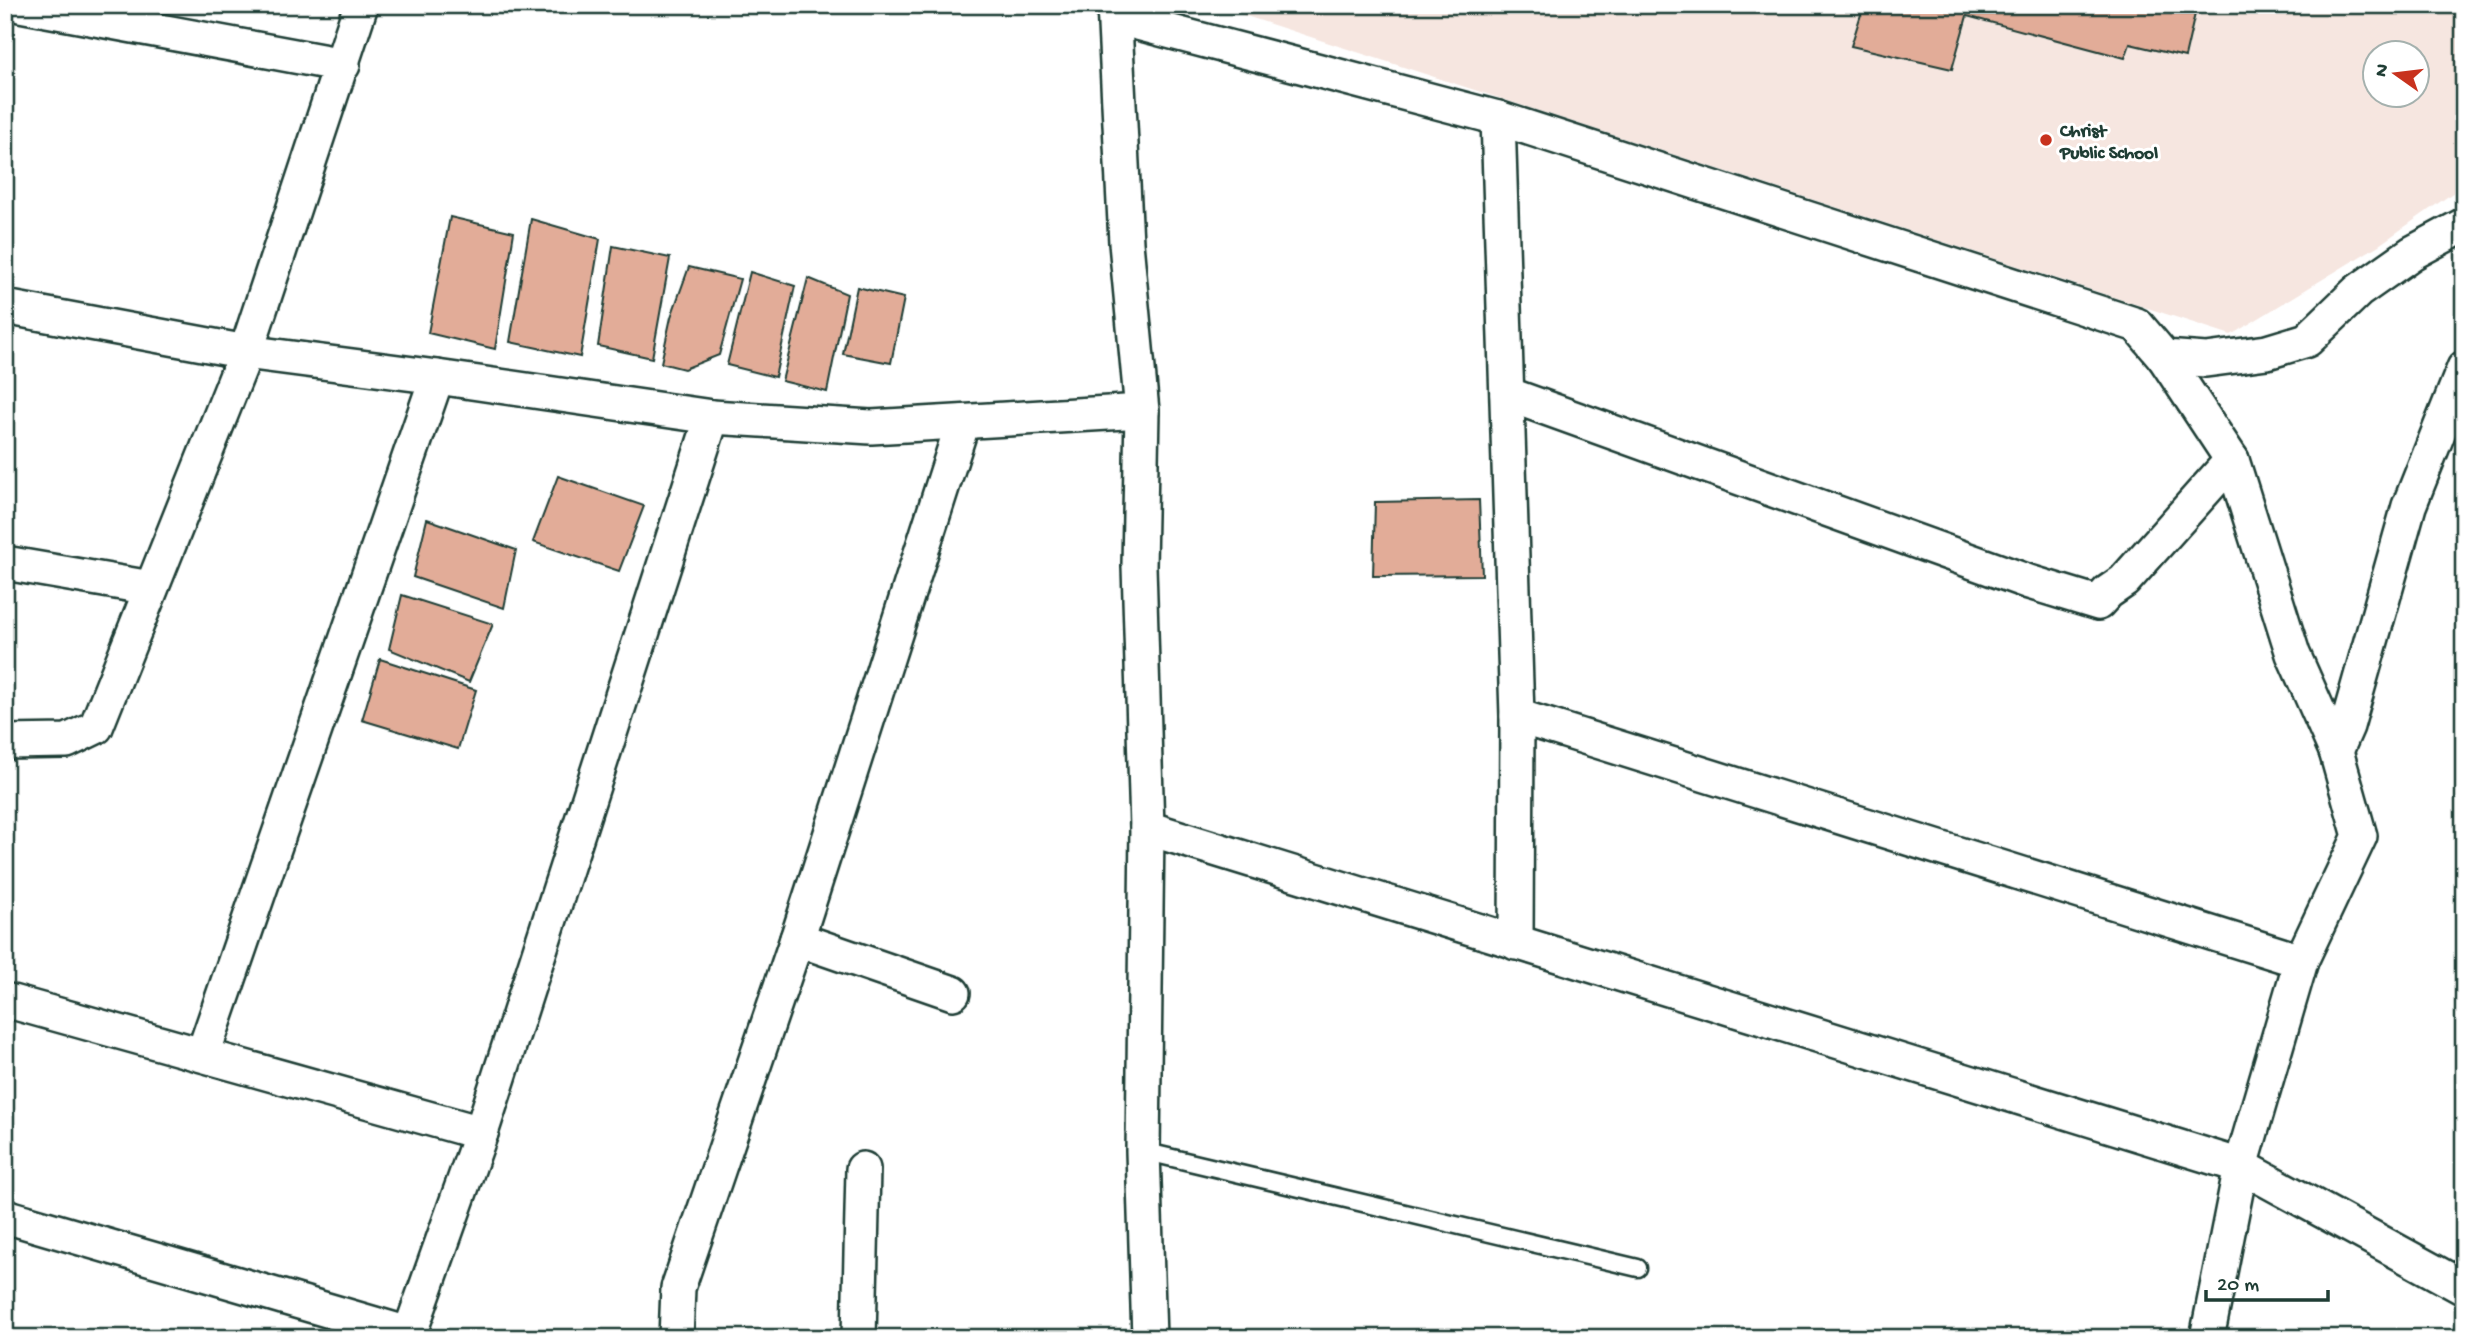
<svg xmlns="http://www.w3.org/2000/svg" width="2469" height="1343" viewBox="0 0 2469 1343" font-family="'Gochi Hand',sans-serif">
	<style>
		.built { fill: #f6e6e0; fill-rule: evenodd }
		.building { fill: #e2ac98; stroke: #1f3d34; stroke-width: 2 }
		.lines { fill: none; stroke-linecap: round; stroke-linejoin: round }
		.lane-casing { stroke: #1f3d34; stroke-width: 21 }
		.street-casing { stroke: #1f3d34; stroke-width: 38 }
		.lane { stroke: #fff; stroke-width: 16 }
		.street { stroke: #fff; stroke-width: 33 }
		.poi-dot { fill: #c8321e; stroke: #fff; stroke-width: 2.5 }
		.labels { text-anchor: middle; stroke-width: 6; stroke-linejoin: round; paint-order: stroke }
		.poi-label { font-size: 19px; font-weight: bold; fill: #1f3d34; stroke: #fff; text-anchor: start }
	</style>
	<rect width="100%" height="100%" fill="#fff"/>
	<filter id="ink" filterUnits="userSpaceOnUse"><feTurbulence type="fractalNoise" baseFrequency=".0143" numOctaves="2"/><feDisplacementMap in="SourceGraphic" scale="14" xChannelSelector="R" yChannelSelector="G"/><feConvolveMatrix kernelMatrix="1 2 1 2 8 2 1 2 1" color-interpolation-filters="sRGB"/></filter>
	<g filter="url(#ink)">
		<path class="built" d="M1212,5H2464V185L2379,245L2231,335ZM2374,52H2416V94H2374Z"/>
		<g class="building">
			<polygon points="1864,5 2197,5 2185,57 2130,44 2125,58 1967,16 1952,69 1851,46"/>
			<polygon points="450,217 514,232 495,349 428,333"/>
			<polygon points="531,219 600,239 580,357 510,342"/>
			<polygon points="613,246 670,258 652,358 598,346"/>
			<polygon points="689,267 740,279 719,355 684,369 661,363 671,317"/>
			<polygon points="750,272 795,286 775,377 727,365"/>
			<polygon points="808,278 847,294 827,392 782,381"/>
			<polygon points="857,287 904,298 891,363 843,354"/>
			<polygon points="558,476 644,506 619,571 533,542"/>
			<polygon points="1479,500 1482,575 1373,576 1375,502"/>
			<polygon points="427,519 516,550 504,608 413,577"/>
			<polygon points="402,595 493,624 469,682 389,649"/>
			<polygon points="380,659 476,690 458,749 362,720"/>
		</g>
		<g class="lines">
			<g class="lane-casing">
				<polyline id="lane" points="1143,1151 1638,1268"/>
			</g>
			<g class="street-casing">
				<g id="street">
					<polyline points="20,5 343,65"/>
					<polyline points="1114,5 1126,243 1142,411 1139,566 1147,828 1143,1151 1149,1338"/>
					<polyline points="1115,17 1498,118 2137,325 2164,357 2206,360 2267,352 2307,340 2358,291 2412,253 2464,225"/>
					<polyline points="1498,118 1517,716 1516,943"/>
					<polyline points="5,307 246,352 437,377 712,417 871,427 1142,411"/>
					<polyline points="2164,357 2232,460 2293,654 2336,751"/>
					<polyline points="1507,394 2029,582 2098,603 2108,592 2124,581 2232,460"/>
					<polyline points="5,563 151,588"/>
					<polyline points="1517,716 2301,961 2241,1166 2207,1338"/>
					<polyline points="5,742 67,741 96,727 246,352 361,5"/>
					<polyline points="1147,828 2241,1166 2464,1288"/>
					<polyline points="797,939 953,993"/>
					<polyline points="2301,961 2360,836 2336,751 2347,726 2409,506 2464,368"/>
					<polyline points="5,1000 481,1133"/>
					<polyline points="203,1054 437,377"/>
					<polyline points="5,1216 409,1334"/>
					<polyline points="408,1338 481,1133 712,417"/>
					<polyline points="676,1338 678,1288 797,939 963,422"/>
					<polyline points="859,1338 863,1169"/>
				</g>
			</g>
			<use href="#lane" class="lane"/>
			<use href="#street" class="street"/>
		</g>
	</g>
	<circle class="poi-dot" cx="2046" cy="140" r="7"/>
	<g class="labels">
		<g class="poi-label">
			<text x="2060" y="136">Christ<tspan x="2060" dy="22">Public School</tspan></text>
		</g>
	</g>
	<rect width="2469" height="1343" fill="none" stroke="#fff" stroke-width="28"/>
	<rect x="14" y="14" width="2441" height="1315" fill="none" stroke="#1f3d34" stroke-width="2.5" filter="url(#ink)"/>
	<g transform="translate(2396 74) rotate(284)"><circle r="33" fill="#ffffff" stroke="#a5b1ae" stroke-width="2"/>
	<path d="M0-5L12 26L0 18L-12 26Z" fill="#c8321e"/>
	<text y="-10" font-size="19" font-weight="bold" text-anchor="middle" fill="#1f3d34">N</text>
	</g>
	<path d="M2206 1290v10h122v-10" fill="none" stroke="#1f3d34" stroke-width="3.5"/>
	<text x="2217" y="1290" font-size="21" fill="#1f3d34" stroke="#ffffff" stroke-width="5" paint-order="stroke">20 m</text>
</svg>
